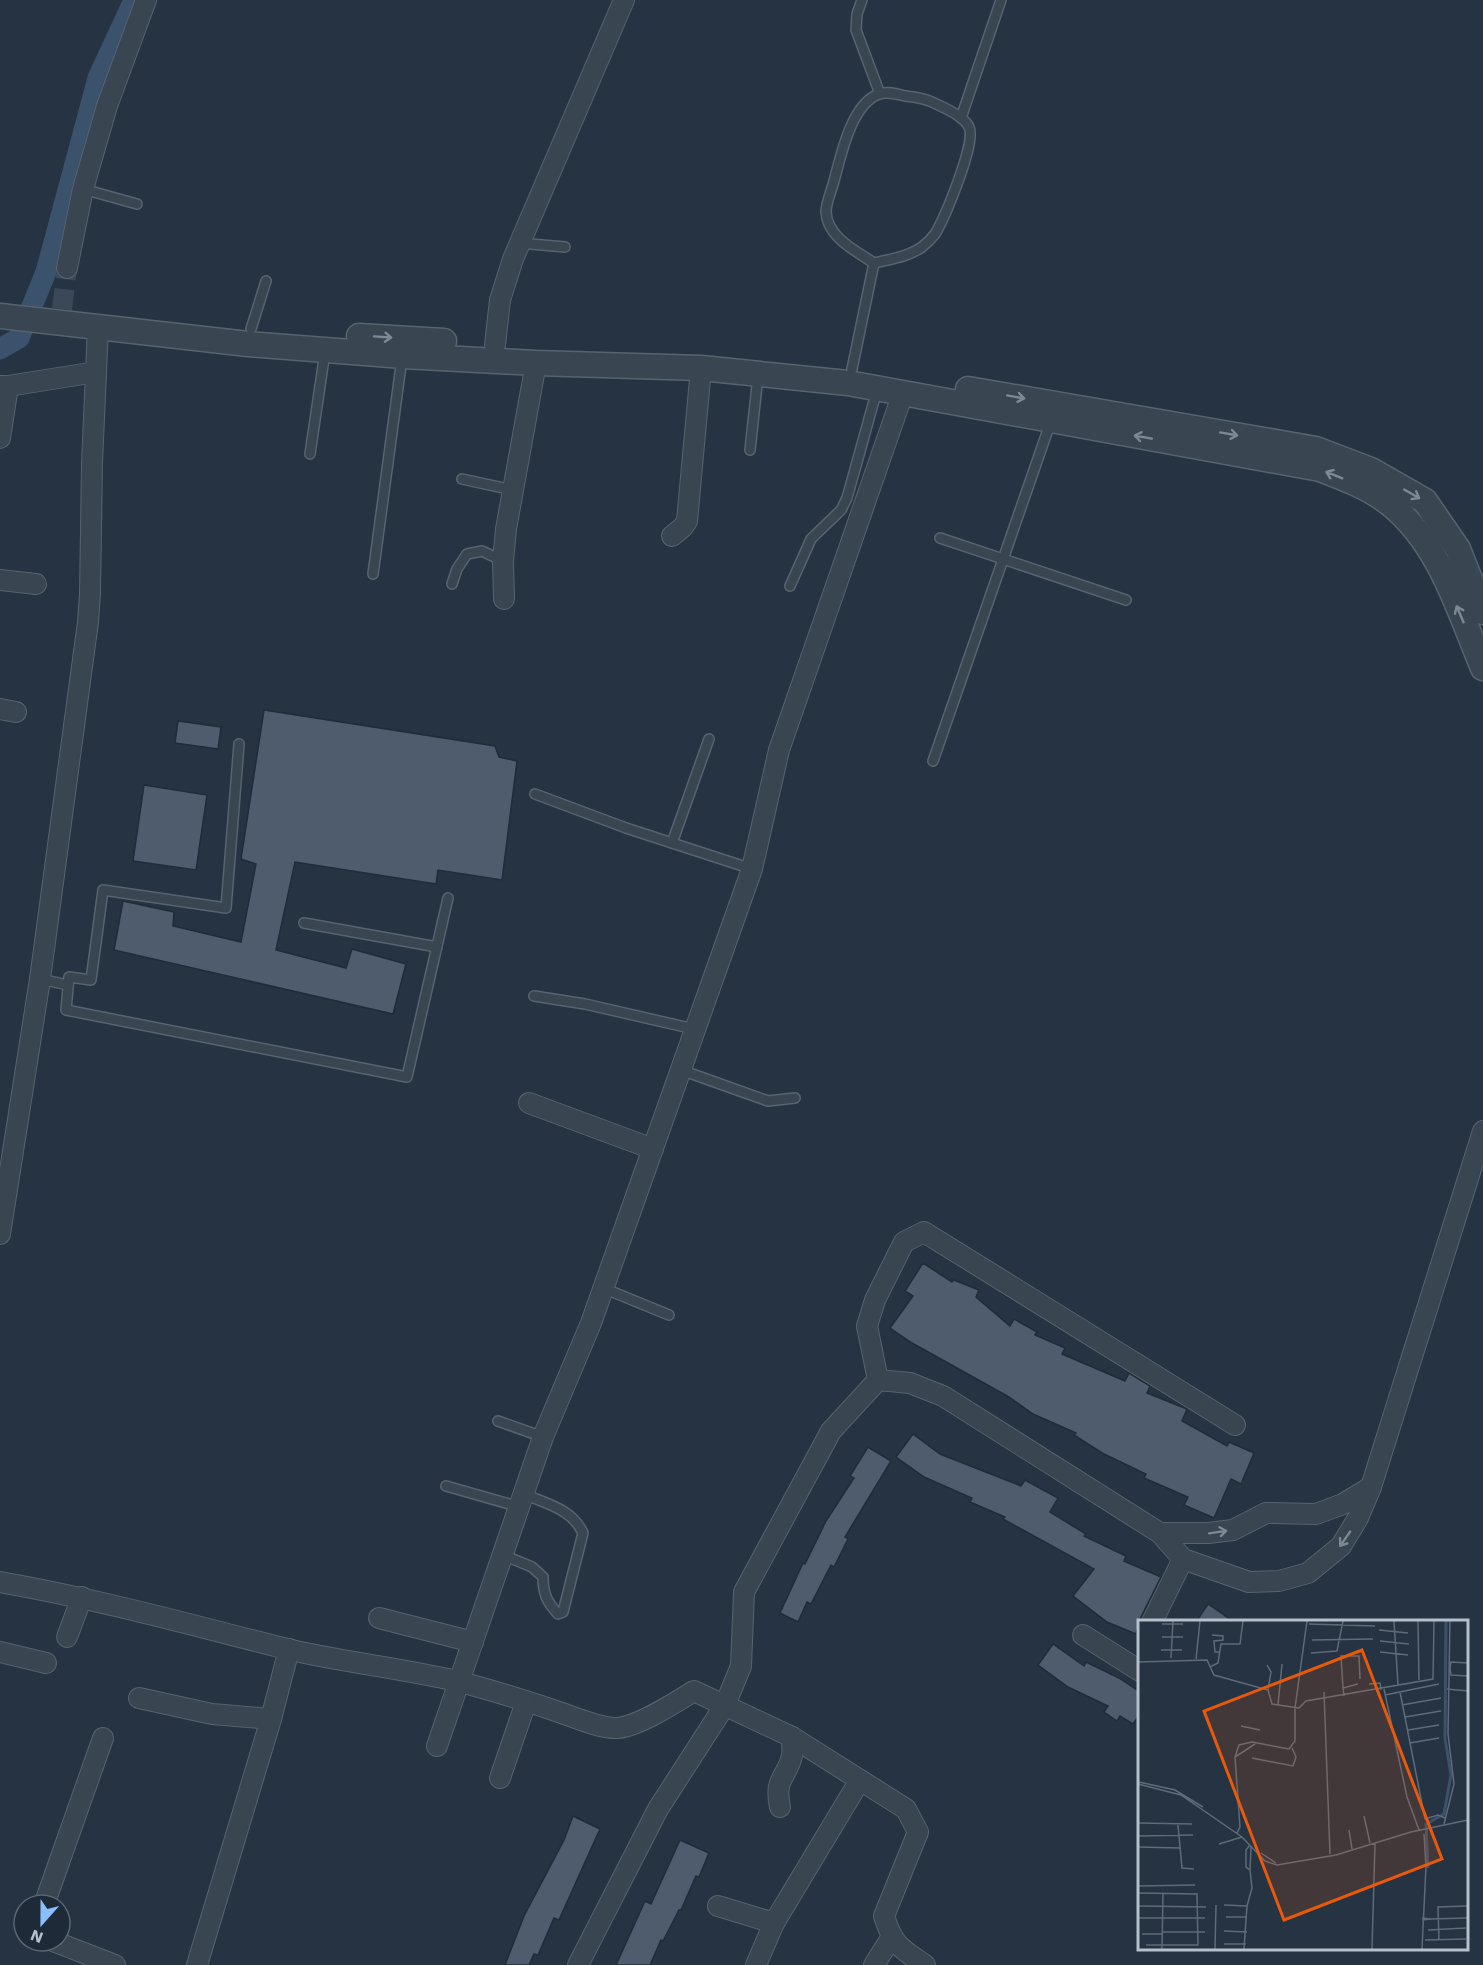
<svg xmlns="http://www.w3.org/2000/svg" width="1483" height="1965" viewBox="0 0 1483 1965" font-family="'Work Sans',sans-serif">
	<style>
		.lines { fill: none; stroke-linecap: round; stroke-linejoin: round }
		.canal { stroke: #3a526b; stroke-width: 21 }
		.building { fill: #4e5c6d; stroke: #202c39; stroke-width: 1.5 }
		.minor-tunnel { stroke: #3b4857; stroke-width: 20; stroke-dasharray: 20 10; stroke-linecap: butt }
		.service-casing { stroke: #57636f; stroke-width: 12 }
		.minor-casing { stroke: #57636f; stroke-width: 22 }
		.tertiary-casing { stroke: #57636f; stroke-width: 27 }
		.service { stroke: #394551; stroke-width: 9 }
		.minor { stroke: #394551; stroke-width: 20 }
		.tertiary { stroke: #394551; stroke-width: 24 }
		.oneway { stroke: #7e8995 }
		.inset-river { fill: none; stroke: #3a526b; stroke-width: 3 }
		.inset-road { fill: none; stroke: #5f6b79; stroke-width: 1.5 }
		.view { fill: #e8590c; fill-opacity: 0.15; stroke: #e8590c; stroke-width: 3 }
		.inset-edge { fill: none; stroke: #b6c0cc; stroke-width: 3 }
	</style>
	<rect width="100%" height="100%" fill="#253342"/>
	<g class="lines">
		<polyline class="canal" points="0,349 19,338 46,272 98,78 134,0"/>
	</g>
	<g class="building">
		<polygon points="264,710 495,746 499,757 517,761 502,880 438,870 436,884 295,862 276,950 346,968 352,949 406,964 393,1014 114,950 123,901 174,912 173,926 241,942 256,864 241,859"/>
		<polygon points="178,721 221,727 218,749 175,743"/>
		<polygon points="144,785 207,795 196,870 133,861"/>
		<polygon points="923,1263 952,1282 954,1280 979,1290 976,1297 1010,1326 1014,1319 1037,1332 1035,1335 1065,1348 1062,1354 1125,1381 1129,1373 1150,1386 1147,1393 1187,1409 1182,1421 1227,1446 1229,1442 1254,1453 1241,1484 1231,1479 1214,1518 1184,1505 1188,1497 1144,1478 1146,1474 1102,1453 1074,1435 1076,1433 1033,1414 1009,1397 912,1343 890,1328 913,1296 905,1291"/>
		<polygon points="913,1434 940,1454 1021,1486 1025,1480 1058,1498 1050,1512 1086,1534 1084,1536 1126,1556 1124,1561 1161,1577 1141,1617 1136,1634 1107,1622 1073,1596 1094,1569 1003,1519 1005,1517 970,1502 972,1498 924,1477 896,1457"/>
		<polygon points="868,1447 891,1461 845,1537 848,1539 834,1567 831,1565 811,1604 807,1602 798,1622 780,1613 803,1563 805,1564 826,1521 854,1478 850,1476"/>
		<polygon points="1208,1604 1234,1622 1196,1622"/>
		<polygon points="1053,1644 1084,1666 1086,1662 1119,1678 1140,1692 1140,1714 1133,1724 1120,1716 1117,1721 1104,1712 1108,1706 1068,1687 1038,1665"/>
		<polygon points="573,1816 600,1829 586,1860 559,1920 554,1918 538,1955 534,1954 529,1965 505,1965 524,1916 564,1840"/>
		<polygon points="680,1840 709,1853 699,1877 696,1876 681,1910 679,1910 663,1941 661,1940 650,1965 616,1965 645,1901 651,1904"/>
	</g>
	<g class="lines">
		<polyline class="minor-tunnel" points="62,309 67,268"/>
		<g class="service-casing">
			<g id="service">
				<polyline points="862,0 857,14 856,30 880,94"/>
				<polyline points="961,118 1001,0"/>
				<polyline points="83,189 137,204"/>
				<polyline points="519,243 565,247"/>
				<polyline points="251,329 266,281"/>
				<path d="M852,369L874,263C856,251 827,237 826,212C826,202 832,190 834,181C841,156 851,104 879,94C888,91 896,94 906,96C914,97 924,98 932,102C944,108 963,115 969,127C977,142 944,219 935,234C931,239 926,244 922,247C908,257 890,259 874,263"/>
				<polyline points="750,450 758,376"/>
				<polyline points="310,454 325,352"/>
				<polyline points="462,479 513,490"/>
				<polyline points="940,538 1126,600"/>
				<polyline points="373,574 402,358"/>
				<polyline points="452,584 457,569 467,554 482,551 503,561"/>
				<polyline points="790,586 811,539 841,510 847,498 877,390"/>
				<polyline points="239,744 226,908 103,890 91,980 69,977 66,1010 407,1077 448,898"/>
				<polyline points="933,761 1051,421"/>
				<polyline points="535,794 626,828 752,869"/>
				<polyline points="672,843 709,739"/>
				<polyline points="304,923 437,947"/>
				<polyline points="40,979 68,985"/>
				<polyline points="534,996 585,1004 694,1029"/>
				<polyline points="681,1070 768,1101 795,1098"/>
				<polyline points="603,1288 669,1315"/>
				<polyline points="498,1421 543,1437"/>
				<polyline points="446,1486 520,1507"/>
				<path d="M503,1555L532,1567L543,1577C543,1594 547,1602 558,1614L563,1612L583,1533C572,1509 547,1504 524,1494"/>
			</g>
		</g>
		<g class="minor-casing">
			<g id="minor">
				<polyline points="67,268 83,189 107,106 146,0"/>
				<polyline points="495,345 500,300 513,259 624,0"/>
				<polyline points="0,386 8,386 0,438"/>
				<polyline points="8,386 96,372"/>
				<polyline points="672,536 683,527 687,521 701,368"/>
				<polyline points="0,580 36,584"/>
				<polyline points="504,599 503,561 506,529 536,363"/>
				<polyline points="0,709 16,712"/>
				<polyline points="529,1103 653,1149"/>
				<polyline points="0,1234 40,979 88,622 90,594 92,463 98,327"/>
				<polyline points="878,1380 867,1326 875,1300 904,1242 924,1232 1235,1425"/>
				<polyline points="1160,1533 1208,1533 1233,1530 1266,1513 1316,1514 1343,1504 1371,1487"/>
				<path d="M0,1582C98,1599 191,1625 287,1649C342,1662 400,1668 456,1681C489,1689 523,1700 556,1711C571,1716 601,1729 617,1728C638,1727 676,1702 694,1691L792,1737L906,1809L918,1832L884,1916C893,1945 900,1948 925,1965"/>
				<polyline points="379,1618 473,1642"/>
				<polyline points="1152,1622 1183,1559"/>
				<polyline points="1083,1635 1140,1671"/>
				<polyline points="67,1637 82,1597"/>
				<polyline points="0,1652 46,1663"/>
				<polyline points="139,1698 212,1714 271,1719 289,1649"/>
				<polyline points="437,1746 543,1437 591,1323 752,869 779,750 903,393"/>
				<polyline points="500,1778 526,1702"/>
				<path d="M780,1807C774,1778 786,1779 792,1756C793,1751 792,1743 792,1737"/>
				<polyline points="44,1905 103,1738"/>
				<polyline points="718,1906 774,1923"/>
				<polyline points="53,1941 115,1965"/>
				<polyline points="197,1965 271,1719"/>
				<polyline points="578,1965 658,1809 725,1705 741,1666 744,1592 831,1431 878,1380 910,1383 943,1396 1160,1533 1183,1559 1249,1582 1279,1581 1308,1573 1341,1546 1358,1518 1371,1487 1483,1131"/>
				<polyline points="756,1965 774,1923 860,1780"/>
				<polyline points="874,1965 891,1938"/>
			</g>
		</g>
		<g class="tertiary-casing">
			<g id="tertiary">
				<path d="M0,316L248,344L403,356L536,363L701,368L848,383L1320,469C1344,478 1370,488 1390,504C1440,544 1459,611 1483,668"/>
				<polyline points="359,336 444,341"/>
				<polyline points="968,389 1316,449 1371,470 1425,501 1458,549 1483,612"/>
			</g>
		</g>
		<use href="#service" class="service"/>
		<use href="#minor" class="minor"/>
		<use href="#tertiary" class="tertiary"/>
	</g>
	<defs><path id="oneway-shaft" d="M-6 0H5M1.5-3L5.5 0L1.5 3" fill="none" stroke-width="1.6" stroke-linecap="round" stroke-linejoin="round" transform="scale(1.5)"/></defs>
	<g class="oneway">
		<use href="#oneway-shaft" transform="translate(383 337) rotate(4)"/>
		<use href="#oneway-shaft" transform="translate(1016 397) rotate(10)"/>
		<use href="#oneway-shaft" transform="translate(1229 434) rotate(10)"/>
		<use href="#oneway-shaft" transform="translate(1143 437) rotate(-170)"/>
		<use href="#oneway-shaft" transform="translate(1334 475) rotate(-158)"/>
		<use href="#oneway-shaft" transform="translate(1412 494) rotate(30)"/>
		<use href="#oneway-shaft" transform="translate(1460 614) rotate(-113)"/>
		<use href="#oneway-shaft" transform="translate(1218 1532) rotate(-9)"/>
		<use href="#oneway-shaft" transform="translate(1345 1539) rotate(125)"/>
	</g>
	<g transform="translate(1138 1620)">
		<rect width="330" height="330" fill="#253342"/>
		<path class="inset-river" d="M290,248L288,204L306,194L313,155L307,119L308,1"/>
		<path class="inset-road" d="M256,1L260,65M280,1L281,60M24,4H45M171,4L237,6M241,10L270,13M74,15L85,16V20L76,21L77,32H82M24,17H45M174,20L235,19M242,21L271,24M23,30H44M242,32L270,35M173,33L199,31L205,1M33,38L35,1M58,39L62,1M0,42L69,40L76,55L130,70L134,84L161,88L168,81L295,59L296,1M330,43L313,42L312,48L313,55L330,56M129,45L133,52L130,70M72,47L80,43L83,24H102L105,1M231,64L242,63L243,70M205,68L203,36H221L222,59M246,69L269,177L281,210M309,69L330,71M186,72L192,234M262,72L287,199L300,195L307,198M247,75L301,64M206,76L205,68L220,64M140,85L144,44M264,85L303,78M267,97L303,91M103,106L122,110M270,110L301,105M272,123L301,118M97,137L117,124M114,138L155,146L158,137L154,128M1,162L37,170L65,187M0,164L43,175L104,217L127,241L139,245L198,235L273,212L330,200M226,196L232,223M0,203L54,204M306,204L316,164L310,114L312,1M40,205L44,248L56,249M211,210L214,229M99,213L102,207L97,137L101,125L114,122L151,129L157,121V88L169,1M0,216L55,215M81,224L104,217M112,225L108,230V247L112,250L113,227M0,227L42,228M123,233L138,243M0,266L57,265M0,273L59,274L60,325H8M86,285L109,286M1,286L68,287M88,297H109M0,298H67M293,299L329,298M284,300L293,299L284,298M290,310L328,308M86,311L109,312M24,312H67M4,314H24M287,320L328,319M301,320L300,287L329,286M86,324H108M24,329L25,273M77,329L78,285M106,329L109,286L114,268L112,250M234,329L237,223M284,329L288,246L286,214"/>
		<path class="view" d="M224,30L304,239L146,300L66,91Z"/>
		<rect width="330" height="330" class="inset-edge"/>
	</g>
	<g transform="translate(42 1923) rotate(201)"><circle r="28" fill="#1e2a37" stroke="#5b6673" stroke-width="1.5"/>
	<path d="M0-4.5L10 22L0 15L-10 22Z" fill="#8abefc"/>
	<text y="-9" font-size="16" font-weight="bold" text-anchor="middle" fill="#b6c0cc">N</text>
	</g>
</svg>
